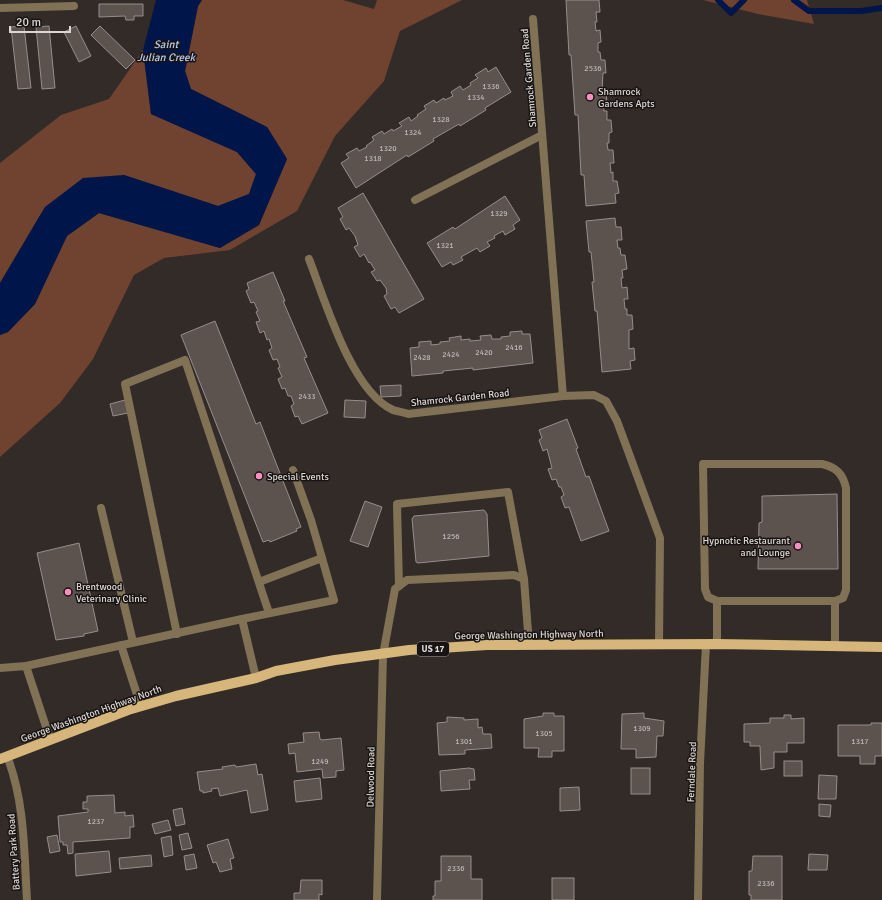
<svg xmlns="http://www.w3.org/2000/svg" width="882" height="900" viewBox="0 0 882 900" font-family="Signika,sans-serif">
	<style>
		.green { fill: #704230 }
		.water { fill: #00164a }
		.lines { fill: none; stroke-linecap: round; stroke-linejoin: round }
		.stream { stroke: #00164a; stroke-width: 6 }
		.building { fill: #5c534f; stroke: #978d89 }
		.service { stroke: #817256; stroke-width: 8 }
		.minor { stroke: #817256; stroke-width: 8 }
		.primary { stroke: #d6b67a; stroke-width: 10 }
		.poi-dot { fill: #fd8ec0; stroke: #181413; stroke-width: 1.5 }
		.labels { text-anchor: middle; stroke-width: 3; stroke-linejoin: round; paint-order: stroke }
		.number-label { font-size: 8px; fill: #bcb6b4 }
		.shield { fill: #181413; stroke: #a19c9b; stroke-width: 1 }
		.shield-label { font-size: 9px; font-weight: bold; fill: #dcd7d5 }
		.street-label { font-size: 10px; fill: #dcd7d5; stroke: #181413 }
		.poi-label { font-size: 10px; fill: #dcd7d5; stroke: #181413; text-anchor: start }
		.water-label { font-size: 11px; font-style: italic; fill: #b8ccee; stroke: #181413 }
	</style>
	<rect width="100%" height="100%" fill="#332b28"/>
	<g class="green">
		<polygon points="202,0 343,0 374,9 377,0 462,0 400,31 384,81 335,136 297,211 230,250 164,258 134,275 93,359 60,403 0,457 0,335 8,332 35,304 67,236 99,213 220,248 259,225 287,159 267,127 191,89 185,71 198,6"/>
		<polygon points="703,0 807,0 814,24 758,14"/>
		<polygon points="143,50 151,114 237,152 256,174 249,194 218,206 124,175 45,207 0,283 0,163 61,115 109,99"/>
	</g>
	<polygon class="water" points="156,0 202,0 198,6 185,71 191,89 267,127 287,159 259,225 220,248 99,213 67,236 35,304 8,332 0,335 0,283 45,207 83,178 124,175 218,206 249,194 256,174 237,152 151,114 143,50"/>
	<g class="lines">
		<g class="stream">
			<polyline points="718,0 731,13 744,0"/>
			<polyline points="794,0 809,11 861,11 882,8"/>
		</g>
	</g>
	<g class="building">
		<polygon points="566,0 599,0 600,12 596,12 597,22 595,22 596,31 600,30 601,42 598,43 598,52 600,52 601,60 605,60 606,73 603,73 602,91 606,91 607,103 603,103 604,111 607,111 607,120 611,120 612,132 609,133 609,143 607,143 608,150 613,150 614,163 610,163 611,173 613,172 613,181 617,181 619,193 615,194 616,203 586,206 584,175 581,175 578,115 575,115 571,55 569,55"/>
		<polygon points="99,4 143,4 143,16 134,16 134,20 126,20 125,16 99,17"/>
		<polygon points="24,26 31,88 18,89 11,27"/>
		<polygon points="49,26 55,88 42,89 36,27"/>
		<polygon points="76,26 91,56 79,62 64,32"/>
		<polygon points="100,26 135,60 126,69 91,35"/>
		<polygon points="496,67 511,92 485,108 486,110 460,126 459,124 433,139 434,141 408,157 407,155 356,188 341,163 349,158 346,154 357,148 359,151 367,147 366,146 374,140 372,137 382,131 384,134 392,129 393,131 402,126 399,123 409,117 411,121 418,116 417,115 426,109 424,106 434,100 436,103 444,98 445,100 453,96 451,92 460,86 463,90 471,85 470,83 478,78 475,75 486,68 488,72"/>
		<polygon points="363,193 424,299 399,313 395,307 391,309 384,296 387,294 386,288 380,280 377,281 371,272 375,270 370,262 369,263 364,254 360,257 354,247 358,245 355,236 349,228 346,230 340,219 343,217 338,208"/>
		<polygon points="505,196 520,220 513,225 515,229 505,235 503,231 494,236 495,238 487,242 490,246 480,252 477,248 461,257 463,260 453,265 451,262 442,267 427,243 453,227 455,229"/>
		<polygon points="615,218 616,227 621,227 622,240 617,240 618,248 620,248 621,255 625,255 627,269 622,270 623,278 621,278 622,288 627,287 628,299 624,299 625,309 627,309 627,315 632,315 633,329 629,330 629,349 634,348 635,360 630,361 631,369 602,372 597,311 595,311 592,282 594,282 591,252 589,252 586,221"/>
		<polygon points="273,272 285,301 283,301 307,357 304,358 328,413 302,424 298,416 295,417 291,406 294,404 291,396 288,396 285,388 282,389 278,379 282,377 278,368 280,367 277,359 273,360 269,350 272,348 269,339 267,340 264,331 260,333 256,322 260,321 256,312 258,311 254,302 251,303 246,291 249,289 247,283"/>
		<polygon points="215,321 256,424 260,422 301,527 296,529 297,531 270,542 269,540 263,542 181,335"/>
		<polygon points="522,331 522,334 530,334 533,363 473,370 473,368 443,371 443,373 412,376 410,348 419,347 419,342 431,341 431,345 440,344 440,342 450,341 449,338 461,336 461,340 470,339 470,341 481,340 480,336 491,335 492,339 501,339 501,337 510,336 510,332"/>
		<polygon points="401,385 401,396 381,397 380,386"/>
		<polygon points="125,400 128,413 113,416 110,404"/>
		<polygon points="345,400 366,401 365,418 344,417"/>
		<polygon points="567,419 578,448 576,449 586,477 589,476 609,531 581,541 569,507 565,508 561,497 564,495 561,487 559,487 556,479 552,480 548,469 552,468 547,449 543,451 539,440 542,438 539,430"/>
		<polygon points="837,494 838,569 758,569 759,523 762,522 762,496"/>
		<polygon points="365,501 382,507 368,547 350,541"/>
		<polygon points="484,510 487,514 489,556 418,563 416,562 412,519 414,516"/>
		<polygon points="79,543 98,631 84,634 84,636 56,640 37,553"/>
		<polygon points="543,713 554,713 554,716 564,716 564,751 552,751 552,757 538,757 539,748 524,748 524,719 543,716"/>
		<polygon points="644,713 644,718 664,721 663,736 657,736 656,757 636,758 636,749 621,749 622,714"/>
		<polygon points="784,715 791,715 791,719 804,718 804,743 787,743 787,752 774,752 774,768 761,770 760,746 750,746 750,742 744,742 744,724 770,723 770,718 784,718"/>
		<polygon points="447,717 464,718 464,720 478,719 478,728 482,727 483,734 491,734 492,748 465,750 465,754 439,755 437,723 447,722"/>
		<polygon points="871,723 882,723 882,756 875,756 875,764 860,764 860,756 838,756 838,725 871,725"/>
		<polygon points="319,732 320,739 322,740 341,738 344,770 336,771 336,777 323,778 322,769 297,772 295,753 289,754 288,744 304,742 303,733"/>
		<rect x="784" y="761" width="18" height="15"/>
		<polygon points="256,764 258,775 262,774 268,810 251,813 247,790 220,796 218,788 211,789 212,791 203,793 203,791 200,791 197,772 223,769 222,767 235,765 236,767"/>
		<polygon points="469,768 474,769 475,780 469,780 470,789 441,791 440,771"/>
		<rect x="631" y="768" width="19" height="26"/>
		<polygon points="819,775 837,776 836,799 818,799"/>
		<polygon points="320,778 322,799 296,802 294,781"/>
		<polygon points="579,787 580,810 560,811 560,788"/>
		<polygon points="114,795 115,813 125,812 125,816 133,815 134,827 130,827 130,838 73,842 73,853 68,854 67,845 63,845 63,842 60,842 58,816 88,812 88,809 83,809 83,802 87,802 87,796"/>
		<polygon points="819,804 831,805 830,817 819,816"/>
		<polygon points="182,808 185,824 176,826 173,810"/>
		<polygon points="168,820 171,830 155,834 152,824"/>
		<polygon points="188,833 192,848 182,850 179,835"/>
		<polygon points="57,835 60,851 50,853 47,837"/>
		<polygon points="171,836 173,855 164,857 161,838"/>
		<polygon points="228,839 234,858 230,859 232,869 220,872 216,862 213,863 207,845"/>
		<polygon points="109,851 111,872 76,876 75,854"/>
		<polygon points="194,854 197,868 186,870 184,856"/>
		<polygon points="809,854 828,855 827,870 808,870"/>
		<polygon points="151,855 152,866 120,869 119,858"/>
		<polygon points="441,856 471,856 471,879 482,879 482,900 433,900 433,896 435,896 435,881 441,881"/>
		<polygon points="753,856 782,856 782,900 751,900 751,895 749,895 749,871 752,871"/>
		<rect x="552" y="878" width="22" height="22"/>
		<polygon points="301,880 322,880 322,895 319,894 319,900 294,900 294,893 300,893"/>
	</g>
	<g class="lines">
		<g class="service">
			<polyline points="293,470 311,520 322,558"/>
			<polyline points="101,508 133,642"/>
			<polyline points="399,586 397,504 508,492 524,579"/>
			<path d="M717,601L708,597L705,589L703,464H822C836,467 843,474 846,488V590L843,598L835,601"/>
			<polyline points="177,634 125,384 185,360 269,613"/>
			<polyline points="717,644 717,601 835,601 835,646"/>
			<polyline points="121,645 141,707"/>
			<polyline points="383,655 395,589 407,580 514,575 524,579 529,645"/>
			<polyline points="0,668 26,666"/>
			<polyline points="256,678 242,619 334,600 322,558 259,582"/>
			<polyline points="50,739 26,666 242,619"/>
		</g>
		<g class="minor">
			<polyline points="0,8 74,6"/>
			<polyline points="533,19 563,396"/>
			<polyline points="415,200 542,135"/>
			<path d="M309,259C325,300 351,391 393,410C398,412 404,412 408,414L563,396L594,395L606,401L617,421L660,538L659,644"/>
			<path d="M7,756C25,802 24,852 27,900"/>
			<polyline points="377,900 383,655"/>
			<polyline points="698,900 700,763 706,644"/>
		</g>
		<polyline class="primary" points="0,759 128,710 176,696 256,678 276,671 335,660 409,650 487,645 717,644 882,647"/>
	</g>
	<g class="poi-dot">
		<circle cx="590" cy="97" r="4"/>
		<circle cx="259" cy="476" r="4"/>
		<circle cx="798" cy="546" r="4"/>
		<circle cx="68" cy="592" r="4"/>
	</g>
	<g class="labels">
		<g class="number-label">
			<text x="593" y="71">2536</text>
			<text x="491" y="89">1336</text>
			<text x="476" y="100">1334</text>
			<text x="441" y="122">1328</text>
			<text x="413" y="135">1324</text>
			<text x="388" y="151">1320</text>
			<text x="373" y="161">1318</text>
			<text x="499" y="216">1329</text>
			<text x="445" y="248">1321</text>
			<text x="514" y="350">2416</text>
			<text x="484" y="355">2420</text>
			<text x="451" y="357">2424</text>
			<text x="422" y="360">2428</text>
			<text x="307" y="399">2433</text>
			<text x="451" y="539">1256</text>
			<text x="642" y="731">1309</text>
			<text x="544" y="736">1305</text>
			<text x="464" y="744">1301</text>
			<text x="860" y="744">1317</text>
			<text x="320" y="764">1249</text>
			<text x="96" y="824">1237</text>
			<text x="456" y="871">2336</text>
			<text x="766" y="886">2336</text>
		</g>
		<rect class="shield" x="417" y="642" width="32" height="14" rx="3"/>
		<g class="shield-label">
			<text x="433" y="652">US 17</text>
		</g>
		<g class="street-label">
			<text transform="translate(528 78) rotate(-95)" y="4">Shamrock Garden Road</text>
			<text transform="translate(460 397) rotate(-6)" y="4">Shamrock Garden Road</text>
			<text transform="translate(529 634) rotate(-1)" y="4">George Washington Highway North</text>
			<text transform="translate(91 713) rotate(-20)" y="4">George Washington Highway North</text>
			<text transform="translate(691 772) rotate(-88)" y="4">Ferndale Road</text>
			<text transform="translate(370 777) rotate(-89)" y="4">Delwood Road</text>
			<text transform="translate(13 852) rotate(-94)" y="4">Battery Park Road</text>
		</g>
		<g class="poi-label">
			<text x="598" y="95">Shamrock<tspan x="598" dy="12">Gardens Apts</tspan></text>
			<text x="267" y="480">Special Events</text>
			<text x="790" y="544" text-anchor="end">Hypnotic Restaurant<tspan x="790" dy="12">and Lounge</tspan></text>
			<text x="76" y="590">Brentwood<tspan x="76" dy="12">Veterinary Clinic</tspan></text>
		</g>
		<g class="water-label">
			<text x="166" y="48">Saint<tspan x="166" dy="13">Julian Creek</tspan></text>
		</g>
	</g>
	<path d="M10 26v6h60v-6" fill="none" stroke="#dcd7d5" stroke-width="2"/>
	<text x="16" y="26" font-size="12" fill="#dcd7d5" stroke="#181413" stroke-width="3" paint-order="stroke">20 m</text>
</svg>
